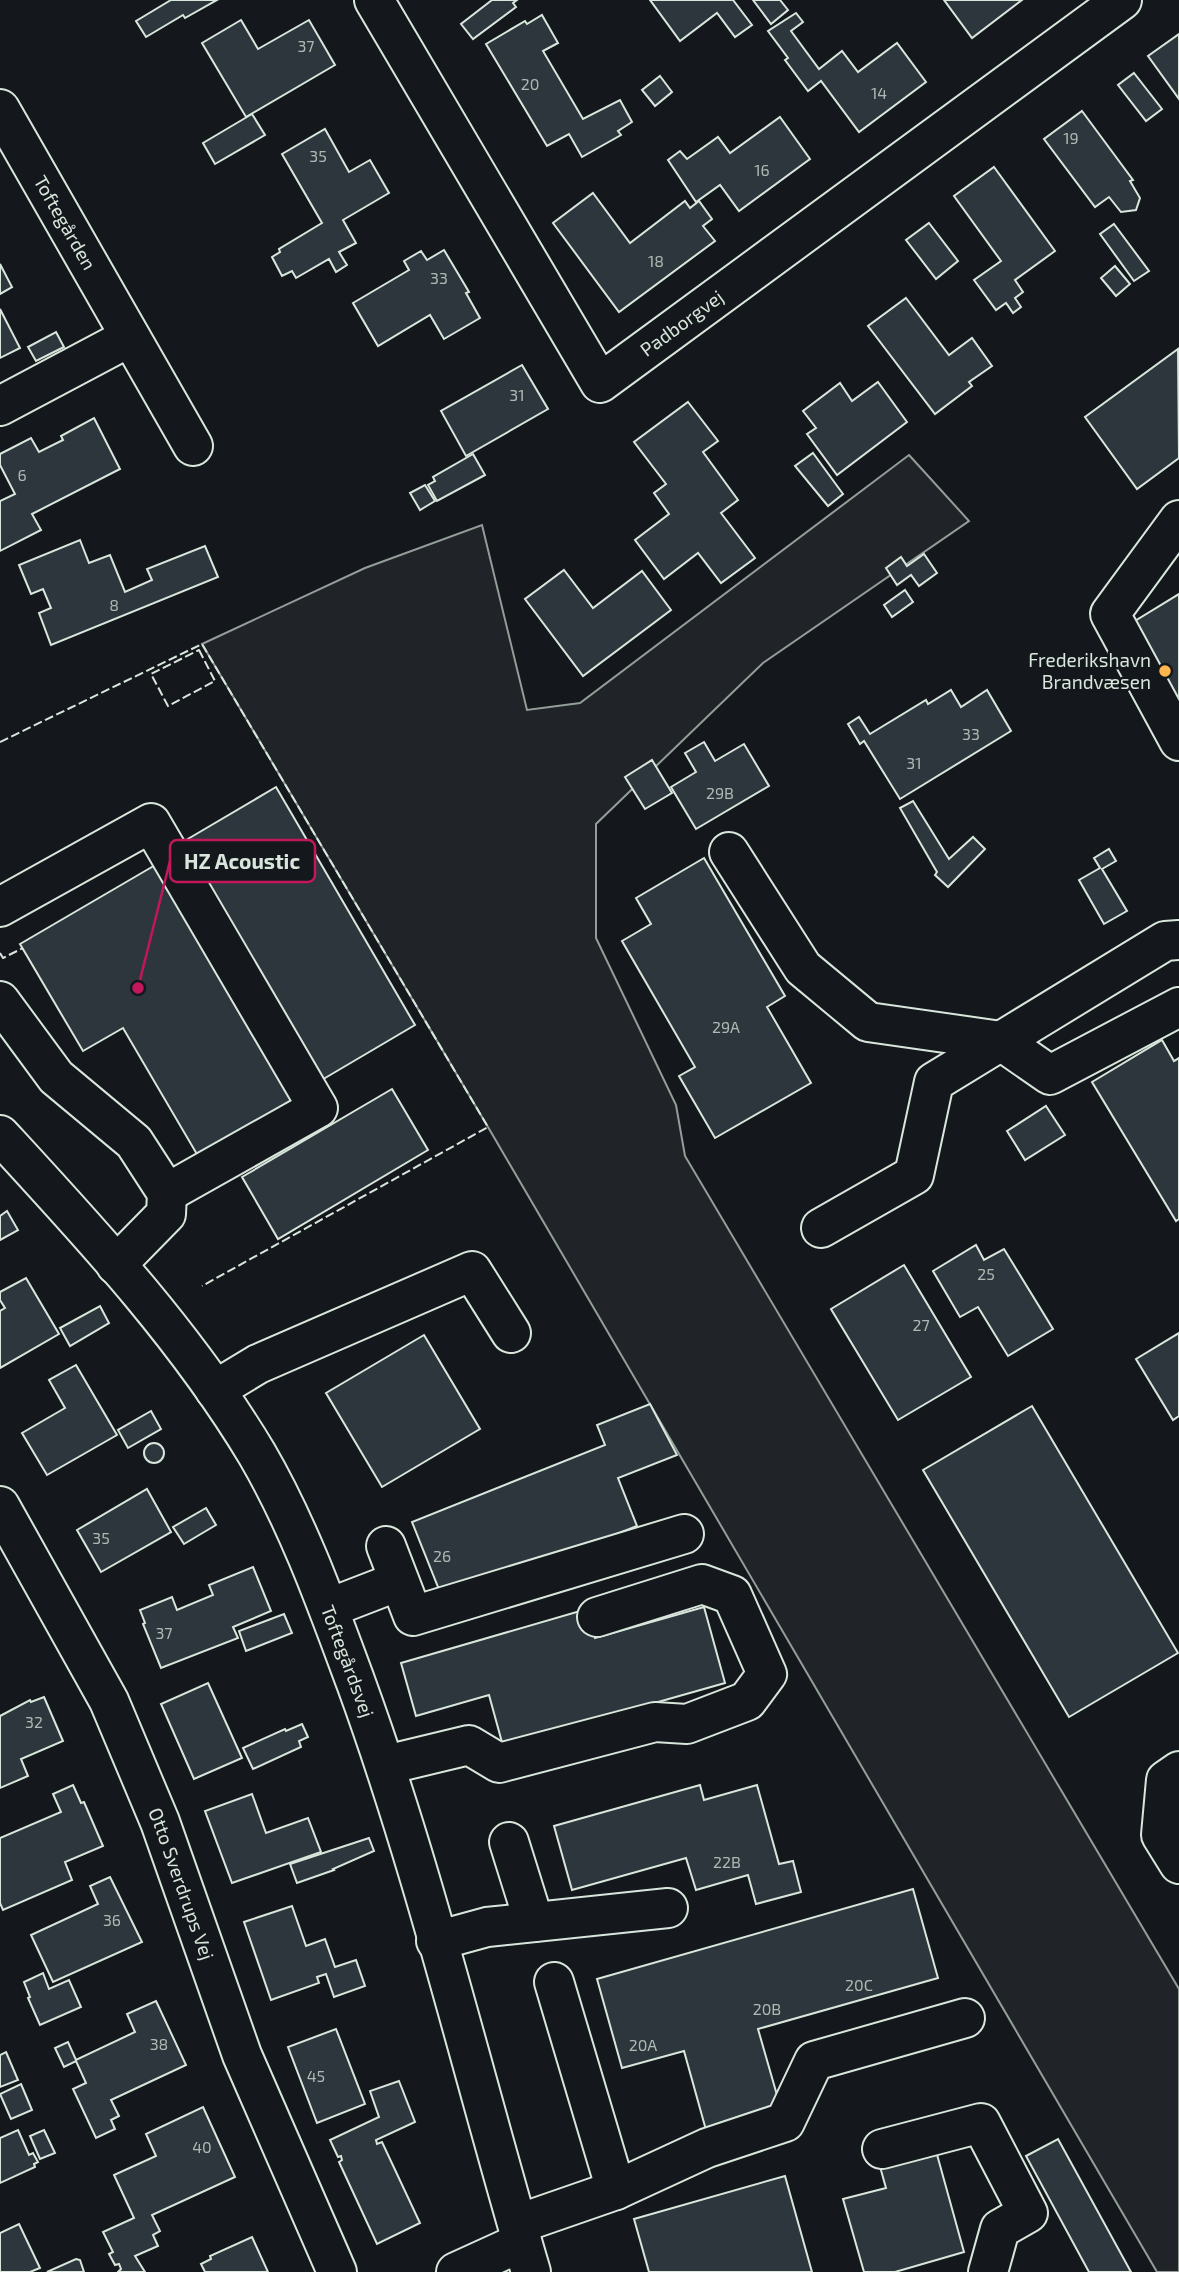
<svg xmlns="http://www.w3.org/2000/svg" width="1179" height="2272" viewBox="0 0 1179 2272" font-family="'Exo 2',sans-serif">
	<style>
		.green { fill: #202428; stroke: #939e99; stroke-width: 2 }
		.building { fill: #2c363c; stroke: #d8e6dc; stroke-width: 2 }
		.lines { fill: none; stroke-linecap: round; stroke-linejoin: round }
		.minor-casing { stroke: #d8e6dc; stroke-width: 42 }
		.minor { stroke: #14181c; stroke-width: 38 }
		.fence { stroke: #d8e6dc; stroke-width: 2; stroke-dasharray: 9 3.5; stroke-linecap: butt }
		.poi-dot { fill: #ffb74d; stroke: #14181c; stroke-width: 2.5 }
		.labels { text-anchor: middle; stroke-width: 5; stroke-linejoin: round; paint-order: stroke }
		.number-label { font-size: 16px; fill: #adbab4 }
		.street-label { font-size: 19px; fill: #d8e6dc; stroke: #14181c }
		.poi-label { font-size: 19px; fill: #d8e6dc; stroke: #14181c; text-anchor: end }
		.leader { fill: none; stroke: #c2185b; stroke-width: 2.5 }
		.callout-dot { fill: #c2185b; stroke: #14181c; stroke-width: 2.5 }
		.callout { fill: #14181c; stroke: #c2185b; stroke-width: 2.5 }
		.callout-label { font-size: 21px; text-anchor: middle; font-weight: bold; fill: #d8e6dc }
	</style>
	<rect width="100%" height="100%" fill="#14181c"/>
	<polygon class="green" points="909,455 969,521 763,663 596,824 596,938 676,1105 685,1156 1179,1989 1179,2272 1157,2272 488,1127 202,644 365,568 482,525 527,710 580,703"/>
	<g class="building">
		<polygon points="171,0 217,0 185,18 183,15 146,37 136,21"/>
		<polygon points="492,0 517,0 513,3 516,7 473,39 461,24"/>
		<polygon points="650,0 733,0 752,25 735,37 717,13 680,41"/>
		<polygon points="753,0 780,0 788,10 771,24"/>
		<polygon points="944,0 1022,0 972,38"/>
		<polygon points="796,13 803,22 791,31 819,69 842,51 858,72 897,43 926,82 859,132 821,81 808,91 785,60 788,58 768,31"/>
		<polygon points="542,15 558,43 543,51 583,119 620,100 632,122 618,131 621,135 582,157 569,134 547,146 486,44 525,21 527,24"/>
		<polygon points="241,20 258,49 309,20 335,65 246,117 202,43"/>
		<polygon points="1179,34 1179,99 1148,56"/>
		<polygon points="1134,73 1162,109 1146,121 1118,85"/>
		<polygon points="660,76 672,92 655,106 642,90"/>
		<polygon points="1082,111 1133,180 1130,181 1140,198 1136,210 1121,212 1109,197 1095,207 1044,139"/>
		<polygon points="252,114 265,135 215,164 203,143"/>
		<polygon points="780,117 810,159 739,211 720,185 696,202 668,160 680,151 687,159 718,137 730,153"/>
		<polygon points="325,129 349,172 370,160 389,193 343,220 356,243 339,252 347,265 336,272 329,259 296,278 292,271 282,276 272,257 280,252 279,249 322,223 282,154"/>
		<polygon points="994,167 1055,251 1015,280 1023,292 1015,298 1021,307 1013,313 1006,303 996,310 974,280 1001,261 954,196"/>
		<polygon points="593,193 630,243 685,201 690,208 699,201 712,219 703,226 715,241 619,312 553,223"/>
		<polygon points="929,223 958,261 936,279 906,240"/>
		<polygon points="1114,224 1149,271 1134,281 1100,234"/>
		<polygon points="444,250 469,292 466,293 480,318 444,339 430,315 378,346 353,303 409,270 404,261 421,251 427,260"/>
		<polygon points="0,264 12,287 0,294"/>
		<polygon points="1115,266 1130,284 1116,296 1101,278"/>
		<polygon points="906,298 949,355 972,338 992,366 969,382 972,386 935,414 868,326"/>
		<polygon points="0,309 20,348 0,358"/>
		<polygon points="56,332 64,347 36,361 28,347"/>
		<polygon points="1178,349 1179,458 1137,489 1085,417"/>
		<polygon points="522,365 548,409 466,456 441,411"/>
		<polygon points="878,382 907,422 837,475 807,434 816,428 803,411 840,383 852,401"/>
		<polygon points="688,402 718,441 703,452 738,500 721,513 755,558 721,583 698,553 664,579 635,540 669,514 654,493 666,484 634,442"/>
		<polygon points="94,418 120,469 32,514 41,530 0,551 0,501 15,494 0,465 0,454 31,438 39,452 63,440 61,436"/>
		<polygon points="813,453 843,494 828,506 795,466"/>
		<polygon points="473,454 485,475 437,501 428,485 435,481 433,477"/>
		<polygon points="425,485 435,501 420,510 410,493"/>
		<polygon points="80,540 89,563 110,555 125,592 152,580 147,569 205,546 218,577 51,645 39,613 51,608 43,589 31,594 19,565"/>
		<polygon points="924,554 937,573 919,586 911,575 897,585 886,568 901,557 907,566"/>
		<polygon points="564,570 593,608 642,571 671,610 583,676 525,599"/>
		<polygon points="905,590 913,602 892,617 884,605"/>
		<polygon points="1179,594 1179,716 1125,627"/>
		<polygon points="951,690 961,707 987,690 1011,731 900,799 864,741 860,744 848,724 859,717 870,734 926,700 928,704"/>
		<polygon points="704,742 715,761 744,744 769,786 696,829 671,787 696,772 685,753"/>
		<polygon points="652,760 672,793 645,809 625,777"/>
		<polygon points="276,787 415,1025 320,1081 181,843"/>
		<polygon points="913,801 949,859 973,837 985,849 948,887 935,875 937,872 900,808"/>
		<polygon points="1109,849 1116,861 1102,869 1127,911 1104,924 1079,880 1100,868 1094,858"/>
		<polygon points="704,858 785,996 767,1007 811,1083 715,1138 679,1076 695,1067 622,941 651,924 636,898"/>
		<polygon points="157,864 294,1099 198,1156 123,1028 83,1051 20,944"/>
		<polygon points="1162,1040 1174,1061 1179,1058 1179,1219 1176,1221 1092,1082"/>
		<polygon points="392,1089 428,1150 278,1239 242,1177"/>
		<polygon points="1046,1106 1065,1135 1025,1160 1007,1131"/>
		<polygon points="7,1211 18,1230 0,1240 0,1216"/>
		<polygon points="976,1245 984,1260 1004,1249 1053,1329 1008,1356 978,1307 960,1317 933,1271"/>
		<polygon points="904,1265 971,1377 898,1420 831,1309"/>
		<polygon points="26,1278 59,1334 0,1368 0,1311 5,1308 0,1300 0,1292"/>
		<polygon points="100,1306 109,1323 70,1346 60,1328"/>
		<polygon points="1179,1333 1179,1416 1173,1420 1136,1359"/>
		<polygon points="424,1335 480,1429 382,1487 326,1393"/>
		<polygon points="76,1365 117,1435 47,1475 22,1433 65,1408 49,1380"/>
		<polygon points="650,1404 677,1455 618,1478 637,1526 444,1602 412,1522 605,1445 597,1425"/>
		<polygon points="1032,1406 1178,1653 1069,1717 923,1470"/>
		<polygon points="151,1411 161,1429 128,1448 118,1430"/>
		<circle cx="154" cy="1453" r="10"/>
		<polygon points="147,1489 171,1532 101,1572 77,1530"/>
		<polygon points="206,1508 216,1525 184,1544 173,1527"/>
		<polygon points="253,1567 271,1611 233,1627 238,1638 161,1668 143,1624 145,1623 140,1610 172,1597 177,1610 213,1595 209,1585"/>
		<polygon points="704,1607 725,1683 503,1746 489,1695 416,1716 401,1663 587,1609 595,1638"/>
		<polygon points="284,1614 292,1633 246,1651 239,1631"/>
		<polygon points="208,1683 242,1758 194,1779 161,1704"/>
		<polygon points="44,1697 63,1741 21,1759 28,1776 0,1788 0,1716 30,1700 31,1702"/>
		<polygon points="302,1724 308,1737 299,1741 301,1747 253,1769 243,1748 285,1729 286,1731"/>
		<polygon points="73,1785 81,1803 84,1802 103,1846 65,1862 72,1880 3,1910 0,1903 0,1838 61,1812 53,1794"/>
		<polygon points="700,1785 704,1800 757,1785 779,1864 793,1861 801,1892 756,1904 748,1875 696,1890 686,1858 572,1890 554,1826"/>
		<polygon points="252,1794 266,1833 308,1818 321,1852 232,1883 205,1811"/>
		<polygon points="369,1838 374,1851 333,1869 334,1870 297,1883 290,1864"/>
		<polygon points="110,1877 142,1942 53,1982 31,1935 98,1904 90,1886"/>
		<polygon points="913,1889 938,1978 758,2029 781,2109 706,2130 684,2051 622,2068 597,1979"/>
		<polygon points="292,1906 306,1946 325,1939 335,1967 356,1960 365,1986 334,1997 326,1974 317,1977 319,1983 271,2000 244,1922"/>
		<polygon points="43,1973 49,1989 69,1980 81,2007 40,2025 28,1998 30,1997 24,1982"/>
		<polygon points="156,2001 186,2065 111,2100 119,2116 111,2120 115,2129 96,2138 73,2089 86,2083 76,2061 64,2067 55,2048 68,2042 76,2060 135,2032 127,2014"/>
		<polygon points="336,2029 365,2104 317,2123 288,2047"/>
		<polygon points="6,2052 18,2080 0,2087 0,2055"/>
		<polygon points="399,2081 415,2122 376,2140 377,2144 382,2142 420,2223 377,2244 339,2162 342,2160 341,2156 338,2157 330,2140 379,2117 370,2091"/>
		<polygon points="21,2084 32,2110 11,2119 0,2094"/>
		<polygon points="203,2107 235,2177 152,2215 160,2231 153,2235 158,2246 135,2256 145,2272 118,2272 121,2269 119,2264 115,2265 109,2254 113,2252 103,2232 134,2218 114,2175 156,2156 146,2134"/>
		<polygon points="18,2130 29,2155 33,2153 38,2162 34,2164 35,2167 0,2183 0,2138"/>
		<polygon points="44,2130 55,2153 40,2159 30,2136"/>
		<polygon points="1058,2139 1131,2272 1089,2272 1026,2156"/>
		<polygon points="933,2140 964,2252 895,2272 864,2272 843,2199 886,2188 877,2156"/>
		<polygon points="785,2176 812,2272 649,2272 634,2219"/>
		<polygon points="19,2224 40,2268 30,2272 0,2272 0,2233"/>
		<polygon points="252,2237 268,2272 205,2272 201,2264 211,2259 210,2256"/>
		<polygon points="76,2259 80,2260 84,2272 47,2272"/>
	</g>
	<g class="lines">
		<g class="minor-casing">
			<g id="minor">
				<path id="s1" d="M374,0L600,383L1122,0"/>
				<path id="s2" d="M0,109L193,446"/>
				<polyline points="0,406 130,337"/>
				<polyline points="1179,520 1110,614 1179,741"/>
				<polyline points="729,852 803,968 868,1022 1001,1041 1050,1075 1179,1007"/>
				<polyline points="0,907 151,823 318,1108 167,1193"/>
				<polyline points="0,1001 56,1077 134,1142 167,1193 166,1214 116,1265"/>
				<path id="s3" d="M0,1135C92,1235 187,1337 257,1454C299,1526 327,1605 356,1683C426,1875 473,2076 531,2272"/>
				<polyline points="821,1228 914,1175 934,1082 1165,941 1179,940"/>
				<polyline points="215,1390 258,1364 472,1271 511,1333"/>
				<path id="s4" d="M0,1506L109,1701L160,1822L242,2055L337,2272"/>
				<polyline points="386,1546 413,1616 684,1534"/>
				<polyline points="329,1608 399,1581"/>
				<polyline points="386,1765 469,1745 499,1763 655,1722 687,1724 747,1701 767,1674 732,1595 702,1584 597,1617"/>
				<polyline points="1179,1771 1166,1780 1161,1835 1179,1864"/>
				<polyline points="509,1842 534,1922"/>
				<polyline points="436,1941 487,1927 668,1908"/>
				<polyline points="554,1982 616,2190"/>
				<polyline points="882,2149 981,2123 1028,2213 1000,2229 988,2272"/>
				<polyline points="518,2224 616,2190 707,2148 785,2122 814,2061 965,2018"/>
				<polyline points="456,2272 522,2242"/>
			</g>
		</g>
		<use href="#minor" class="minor"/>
		<g class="fence">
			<polygon points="199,650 215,681 168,706 151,674"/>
			<polyline points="0,742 202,644 488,1127 202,1286"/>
			<polyline points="0,953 3,958 23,948"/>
		</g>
	</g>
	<circle class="poi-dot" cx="1165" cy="671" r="7"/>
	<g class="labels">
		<g class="number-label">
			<text x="306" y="52">37</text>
			<text x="530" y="90">20</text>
			<text x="879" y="99">14</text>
			<text x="1071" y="144">19</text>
			<text x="318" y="162">35</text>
			<text x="762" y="176">16</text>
			<text x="656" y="267">18</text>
			<text x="439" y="284">33</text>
			<text x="517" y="401">31</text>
			<text x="22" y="481">6</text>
			<text x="114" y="611">8</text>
			<text x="971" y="740">33</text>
			<text x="914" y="769">31</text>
			<text x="720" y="799">29B</text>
			<text x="726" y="1033">29A</text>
			<text x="986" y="1280">25</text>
			<text x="921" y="1331">27</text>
			<text x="101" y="1544">35</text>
			<text x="442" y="1562">26</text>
			<text x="164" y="1639">37</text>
			<text x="34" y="1728">32</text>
			<text x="727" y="1868">22B</text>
			<text x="112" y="1926">36</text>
			<text x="859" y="1991">20C</text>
			<text x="767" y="2015">20B</text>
			<text x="159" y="2050">38</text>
			<text x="643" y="2051">20A</text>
			<text x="316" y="2082">45</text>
			<text x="202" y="2153">40</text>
		</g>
		<g class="street-label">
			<text dy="7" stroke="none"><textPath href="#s2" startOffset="131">Toftegården</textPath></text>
			<text dy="7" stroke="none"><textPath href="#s1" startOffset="546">Padborgvej</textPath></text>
			<text dy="7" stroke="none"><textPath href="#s3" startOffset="637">Toftegårdsvej</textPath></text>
			<text dy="7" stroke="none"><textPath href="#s4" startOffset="420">Otto Sverdrups Vej</textPath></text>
		</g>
		<g class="poi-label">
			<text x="1151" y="667">Frederikshavn<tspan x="1151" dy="22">Brandvæsen</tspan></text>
		</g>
	</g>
	<path class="leader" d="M138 988L170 861"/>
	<circle class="callout-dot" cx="138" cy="988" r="7"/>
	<rect class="callout" x="170" y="840" width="145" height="42" rx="7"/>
	<g class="callout-label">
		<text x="242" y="869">HZ Acoustic</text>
	</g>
</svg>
